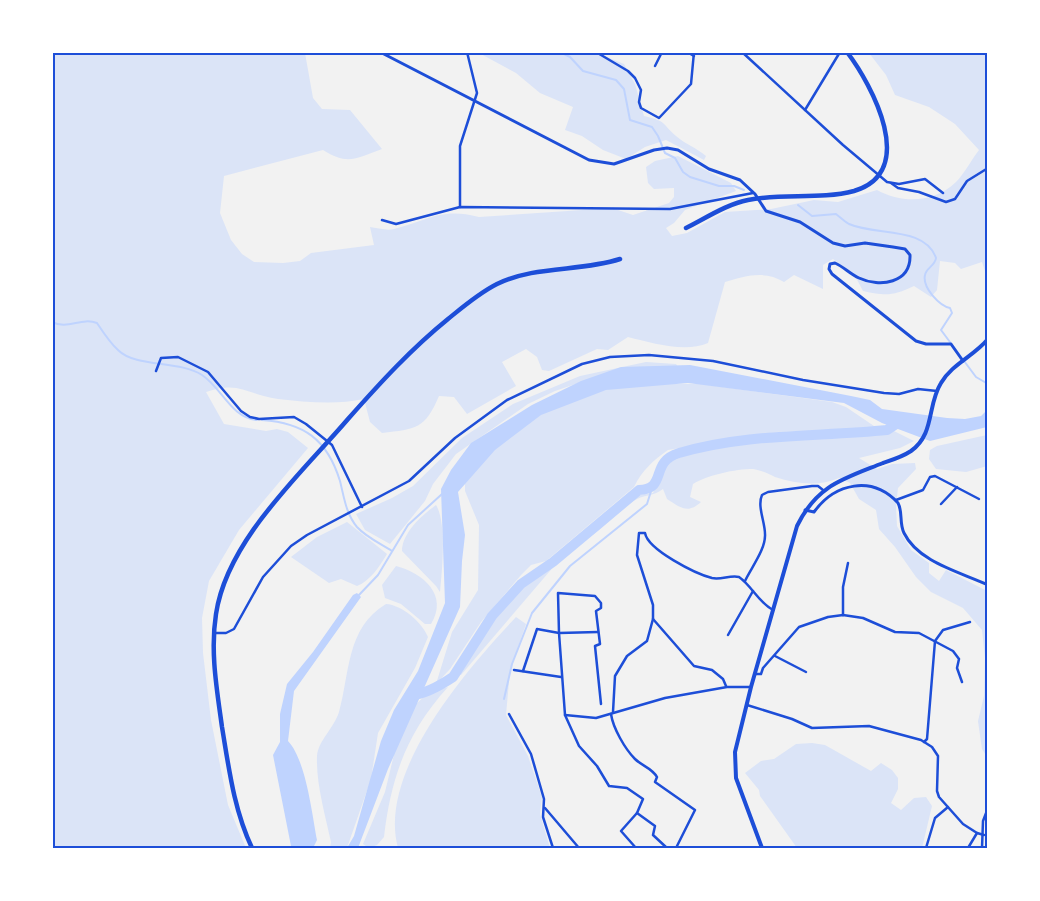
<svg xmlns="http://www.w3.org/2000/svg" width="1040" height="901" viewBox="0 0 1040 901" font-family="'Crimson Pro',serif">
	<style>
		.green { fill: #dbe4f7 }
		.water { fill: #bfd3fe }
		.lines { fill: none; stroke-linecap: round; stroke-linejoin: round }
		.stream { stroke: #bfd3fe; stroke-width: 2 }
		.river { stroke: #bfd3fe; stroke-width: 10 }
		.minor { stroke: #1d4ed8; stroke-width: 2.5 }
		.tertiary { stroke: #1d4ed8; stroke-width: 3 }
		.primary { stroke: #1d4ed8; stroke-width: 4 }
		.trunk { stroke: #1d4ed8; stroke-width: 4.5 }
		.neatline { fill: none; stroke: #1d4ed8; stroke-width: 2 }
	</style>
	<rect width="100%" height="100%" fill="#f2f2f2"/>
	<g class="green">
		<path d="M52,53H305L313,98L322,109L350,110L382,149C357,158 348,166 323,150L224,176L220,213L231,240L242,254L254,262L283,263L300,261L311,253L374,245L370,227C377,228 387,231 394,229C427,221 441,207 479,217L612,208L633,215L669,203L674,197V188L654,189L648,183L646,167L655,161L678,156L731,183L736,191L685,210L674,223L666,228L672,236L687,233L725,212L771,209L814,200L838,202L877,190C903,204 934,203 956,182C965,173 971,160 979,150L955,124L929,107L895,95L886,75L869,53H985L988,56L987,277L982,262L961,269L955,263L940,261L937,290L931,297L914,286C893,296 886,296 863,291L854,274L833,259L823,265V289L794,275L784,282C765,270 745,276 725,282L708,343C685,353 652,343 628,337L608,350L597,349L549,371L542,370L537,357L526,349L502,362L516,386L467,414L454,397L439,396C425,429 416,429 382,433L370,422L364,399C337,405 305,402 278,399C247,395 240,380 206,392L224,424L266,431L277,429L288,432L308,448L239,530L209,581L202,618L203,653L211,720L228,805L246,848H53Z"/>
		<path d="M479,53H597L624,64L635,84L644,116C668,122 660,122 676,136C685,144 697,148 706,156L704,160L666,140L645,147L626,159L603,150L582,136L565,130L573,107L540,93L516,73Z"/>
		<polygon points="646,362 676,364 679,368 605,374 555,391 528,404 456,454 433,484 425,501 390,544 365,530 356,514 392,498 413,486 462,438 513,404 580,376"/>
		<path d="M627,384H701L832,402L846,407L874,426L856,430L776,432L668,450C654,460 642,470 634,487L546,561L531,565L521,575L481,622L450,669L436,684L452,632L478,590L479,525L465,491V482L485,458L513,434L543,413L577,398Z"/>
		<path d="M894,431L914,441L900,448L859,458L877,469L892,464L915,463L916,469L898,488L896,506L897,526L911,550L929,563V573L939,581L946,570L987,591V757L982,749L978,721L984,696L985,658L982,630L963,608L931,592L916,577L895,547L879,529L876,510L859,499L850,483L839,478C818,487 797,484 775,477C769,474 760,470 753,469C735,469 708,475 693,484L690,497L701,502C688,514 681,508 667,499L663,489C652,497 647,494 637,499C621,508 606,526 590,537L588,535L635,496L653,493L667,464L691,452L769,439Z"/>
		<polygon points="987,435 987,466 966,472 936,469 929,459 930,450 937,446"/>
		<path d="M436,505C447,523 442,571 440,592L436,586L402,551C402,533 422,515 436,505Z"/>
		<path d="M347,522L387,554C380,566 370,581 357,586L341,579L329,583L291,557L317,537Z"/>
		<path d="M561,558L461,675L457,674C482,628 517,586 561,558Z"/>
		<path d="M396,566C423,573 449,595 431,624H425L401,604L385,598L382,585Z"/>
		<path d="M386,604C402,605 422,622 428,637L415,668L378,733L371,779L348,845L346,848H330L331,842C325,814 316,784 317,756C318,741 334,728 339,712C350,673 346,628 386,604Z"/>
		<path d="M516,617L526,624L510,670L506,715L528,756L542,797L540,814L550,848H398C377,772 467,669 516,617Z"/>
		<path d="M448,687C407,732 391,777 384,837L377,845L369,848L363,844L385,792L397,742L414,706L428,693Z"/>
		<polygon points="812,743 825,745 871,771 881,763 892,770 898,778 898,789 891,803 901,810 914,798 926,797 932,806 922,848 797,848 760,796 759,790 745,773 761,761 774,759 796,744"/>
	</g>
	<g class="water">
		<polygon points="690,365 851,396 870,400 882,409 947,418 965,419 981,416 987,410 987,427 930,441 882,423 844,403 688,383 606,390 541,415 495,450 458,492 465,535 462,561 460,607 388,769 358,848 347,848 354,836 381,741 394,710 418,671 445,603 441,489 451,470 471,443 532,405 581,381 621,367"/>
		<path d="M357,593L361,597L294,691L288,741C306,760 312,814 317,840L313,848H295L291,846L273,755L280,742V714L287,684L313,652L353,595Z"/>
	</g>
	<g class="lines">
		<g class="stream">
			<polyline points="560,52 570,57 583,71 616,80 624,89 630,120 652,127 658,136 665,153 675,158 683,172 690,177 719,186 734,186 744,190"/>
			<path d="M798,205L812,216L836,214C840,217 844,221 849,224C876,236 925,226 936,258C935,266 926,268 925,275C922,288 940,306 950,308L952,313L941,330L976,377L988,384"/>
			<path d="M52,322C68,330 81,317 97,323C103,332 110,343 118,350C136,368 179,360 202,375C222,388 231,418 257,420"/>
			<path d="M262,420C304,423 327,439 340,481C344,497 346,514 357,527C366,537 381,544 392,551"/>
			<polyline points="358,596 378,575 408,525 442,494"/>
			<polyline points="504,699 512,664 532,613 570,566 647,504 652,488"/>
		</g>
		<path class="river" d="M412,695C426,694 441,685 453,677L492,616L521,584L553,562L639,490C668,489 649,462 679,453C747,433 817,437 887,430L899,422"/>
		<g class="minor">
			<polyline points="596,52 628,71 635,78 641,90 639,102 641,108 659,118 691,84 694,52"/>
			<polyline points="687,52 694,56"/>
			<polyline points="742,52 843,145 887,182 899,184 925,179 943,193"/>
			<polyline points="655,66 662,52"/>
			<polyline points="805,110 840,52"/>
			<polyline points="891,183 898,188 919,192 946,202 955,199 967,181 988,168"/>
			<polyline points="460,207 460,146 477,93 467,52"/>
			<polyline points="382,220 396,224 460,207 670,209 753,193"/>
			<polyline points="156,371 161,358 178,357 208,372 241,411 250,417 259,419 294,417 306,424 332,445 362,507"/>
			<polyline points="896,500 923,490 930,477 935,476 979,499"/>
			<polyline points="941,504 957,487"/>
			<path d="M745,581C751,568 766,549 765,534C765,522 757,506 762,495L768,492L812,486H818L823,490"/>
			<polyline points="843,615 843,587 848,563"/>
			<polyline points="653,619 694,666 712,670 723,679 726,686"/>
			<polyline points="214,633 226,633 234,629 263,577 291,546 307,535 409,481 455,438 507,400 582,364 610,357 649,355 713,361 803,380 884,393 899,394 918,389 937,391"/>
			<polyline points="728,635 753,591"/>
			<polyline points="775,656 806,672"/>
			<polyline points="514,670 561,677"/>
			<polyline points="523,671 537,629 559,633 598,632"/>
			<polyline points="755,674 761,674 763,668 799,627 828,617 843,615 863,618 895,632 919,633 953,651 959,659 957,668 962,682"/>
			<polyline points="601,704 595,646 600,644 596,611 601,608 601,603 595,596 558,593 559,633 565,715 579,746 597,766 609,786 627,788 643,799 637,813"/>
			<polyline points="747,705 792,719 812,728 869,726 921,740 932,747 938,756 937,791 939,797 963,824 977,833 984,835"/>
			<path d="M613,712L615,676L627,656L647,641L653,619V605L637,555L639,533H645C648,550 696,574 712,578C721,580 730,575 739,577C752,586 758,602 773,610"/>
			<polyline points="509,714 531,754 544,799 543,817 553,848"/>
			<path d="M611,714C613,728 625,749 635,759C642,766 652,768 657,777L655,782L695,810L676,848"/>
			<polyline points="565,715 596,718 665,698 727,687 751,687"/>
			<polyline points="924,742 927,739 935,641 943,630 970,622"/>
			<polyline points="545,808 579,848"/>
			<polyline points="636,848 621,831 637,813 655,826 653,835 667,848"/>
			<polyline points="926,848 935,818 948,807"/>
			<polyline points="968,848 977,833"/>
			<polyline points="982,848 983,821 988,808"/>
		</g>
		<g class="tertiary">
			<path d="M380,52L589,160L614,164L654,150L667,148L678,150L709,169L740,180L755,194L766,211L800,222L833,243L845,246L865,243L893,247L905,249L910,255C911,283 880,288 859,278C850,274 844,267 835,263L830,264L829,269L832,274L916,341L926,344H951L963,361"/>
			<path d="M805,510L814,512C835,483 872,475 898,503C903,512 899,523 904,533C918,562 960,572 988,585"/>
		</g>
		<path class="primary" d="M762,848L736,778L735,752L751,687L797,526C817,485 843,479 883,463C892,460 902,457 911,451C935,434 927,405 941,383C952,364 974,356 988,339"/>
		<g class="trunk">
			<path d="M686,228C706,218 727,204 748,200C783,193 820,200 854,191C919,172 872,85 847,52"/>
			<path d="M252,848C234,810 229,769 222,727C217,690 210,652 216,614C227,540 301,474 348,419C380,383 411,349 448,319C464,306 479,293 497,284C536,265 580,272 620,259"/>
		</g>
	</g>
	<rect width="1040" height="901" fill="none" stroke="#ffffff" stroke-width="108"/>
	<rect x="54" y="54" width="932" height="793" class="neatline"/>
</svg>
